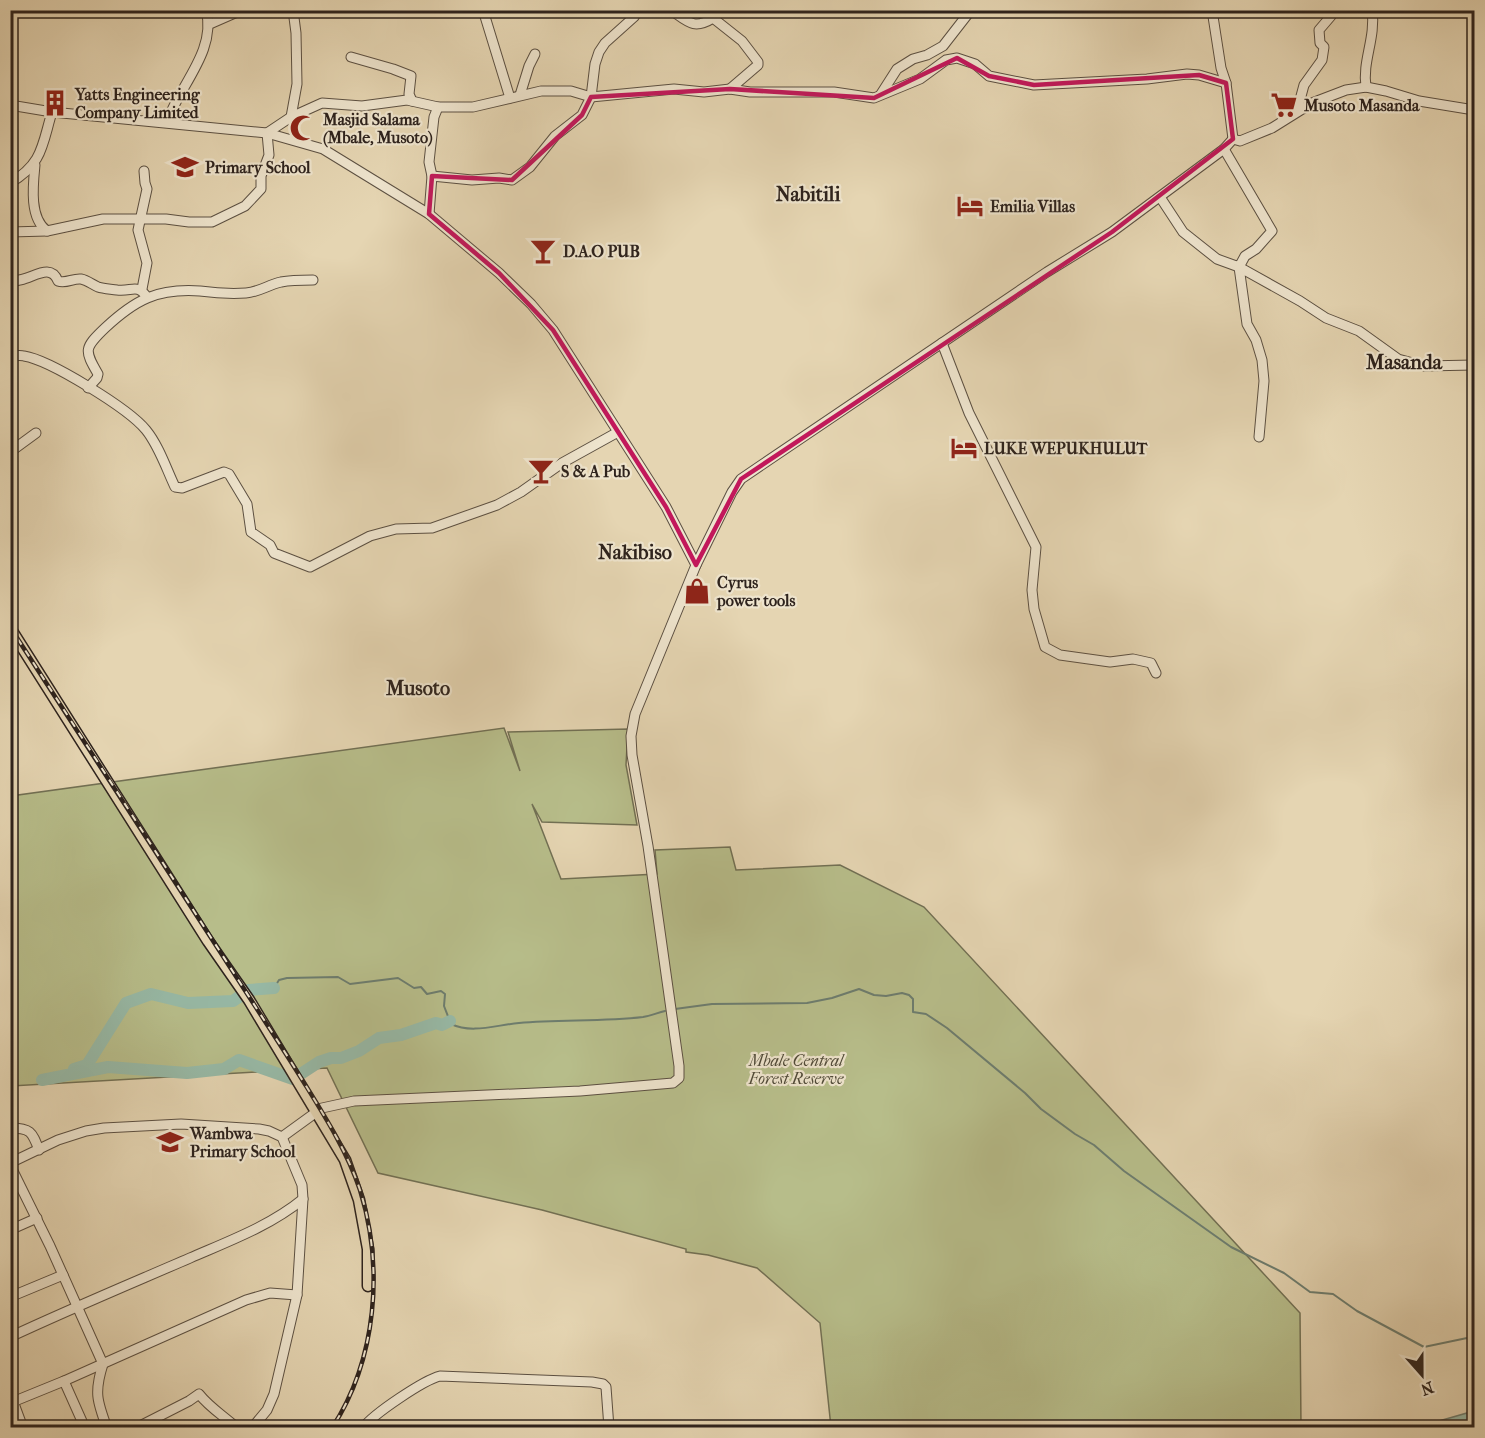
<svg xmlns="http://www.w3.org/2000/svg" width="1485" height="1438" viewBox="0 0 1485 1438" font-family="'IM FELL French Canon',serif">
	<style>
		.green { fill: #b7bd8a; stroke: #727054; stroke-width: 1.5 }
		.water { fill: #97b9a6; stroke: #6d7d6f; stroke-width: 1.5 }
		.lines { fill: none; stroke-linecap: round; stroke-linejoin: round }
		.stream { stroke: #6d7d6f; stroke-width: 2 }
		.river { stroke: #97b9a6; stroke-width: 12 }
		.minor-casing { stroke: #5c5042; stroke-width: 11 }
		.major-casing { stroke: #2e231d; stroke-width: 13 }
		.minor { stroke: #eee4cd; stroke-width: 9 }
		.major { stroke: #e5d5b2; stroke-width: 10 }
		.rail-casing { stroke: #2e231d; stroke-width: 4.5 }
		.rail { stroke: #eee4cd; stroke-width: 2; stroke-dasharray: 7; stroke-linecap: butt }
		.marked { fill: none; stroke: #c2185b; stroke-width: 4.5; stroke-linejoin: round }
		.labels { text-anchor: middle; stroke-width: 4.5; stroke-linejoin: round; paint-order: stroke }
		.poi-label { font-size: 16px; font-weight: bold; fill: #2e231d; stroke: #eee4cd; text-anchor: start }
		.park-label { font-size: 16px; font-style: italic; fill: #504a38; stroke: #eee4cd }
		.quarter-label { font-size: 20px; font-weight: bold; fill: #2e231d; stroke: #eee4cd }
	</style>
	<rect width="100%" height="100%" fill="#e5d5b2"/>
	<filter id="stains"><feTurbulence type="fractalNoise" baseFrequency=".00333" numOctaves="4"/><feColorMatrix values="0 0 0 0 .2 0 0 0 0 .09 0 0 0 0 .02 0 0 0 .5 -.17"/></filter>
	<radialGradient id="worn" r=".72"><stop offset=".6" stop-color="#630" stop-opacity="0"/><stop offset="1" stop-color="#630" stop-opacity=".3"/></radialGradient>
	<polygon class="green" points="504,728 520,771 508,732 628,729 626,765 637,825 542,822 532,804 561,879 657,874 655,850 730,847 736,870 840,865 924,907 1300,1313 1301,1427 831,1427 820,1323 757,1268 708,1255 686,1252 686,1249 542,1210 378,1173 327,1068 11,1086 11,796"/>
	<polygon class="water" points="1467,1413 1472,1427 1418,1427"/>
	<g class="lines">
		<g class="stream">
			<path d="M274,988L279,980L287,978L338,977L350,984L398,978L414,988L421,987L427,994L441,991L445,994L444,1006L451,1024C472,1034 496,1025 519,1023C560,1019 601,1022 643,1017C650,1016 657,1013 665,1011"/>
			<polyline points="675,1009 712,1004 807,1003 832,998 859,989 874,995 886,996 902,993 909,995 913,999 913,1012 926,1014 947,1028 1025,1093 1041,1109 1075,1134 1094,1145 1124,1171 1231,1247 1284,1273 1310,1292 1333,1294 1357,1311 1424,1347 1467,1338 1474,1341"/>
		</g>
		<g class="river">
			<polyline points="74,1069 87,1065 126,1003 151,994 188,1003 233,1001 249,990 274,988"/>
			<polyline points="42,1080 108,1067 187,1073 224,1069 239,1060 293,1079 319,1062 331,1058 341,1058 359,1051 379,1038 401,1035 436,1023 442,1025 450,1021"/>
		</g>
		<g class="minor-casing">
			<g id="minor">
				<polyline points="483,10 510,98"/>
				<path d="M671,10C688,22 694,30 713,18"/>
				<polyline points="717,10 713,18 742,41 758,62 758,65 730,89"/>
				<polyline points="1212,10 1221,68 1226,83 1233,139"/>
				<polyline points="210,24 242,10"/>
				<polyline points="351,57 393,69 411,76 409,94 412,101"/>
				<path d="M1366,87C1362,61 1376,38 1372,10"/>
				<polyline points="881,94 897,69 913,59 927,55 943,46 971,10"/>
				<polyline points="520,95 529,66 535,54"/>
				<polyline points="10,105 52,112 267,133 323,149 429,214 499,273 531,304 553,330 666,507 696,565"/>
				<polyline points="1297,111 1304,85 1322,60 1324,47 1320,43 1319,30 1331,16 1331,10"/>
				<polyline points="291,117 297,84 296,33 293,10"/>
				<path d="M167,122C179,86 217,51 206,10"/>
				<polyline points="1233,139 1240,141 1272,128 1312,103 1346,90 1366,87 1386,91 1419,101 1474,110"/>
				<path d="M35,165C33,185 29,218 47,231"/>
				<polyline points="432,176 472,180 499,178 512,180 530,167 555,136 582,115 591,97 595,64 599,52 605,43 634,17 638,10"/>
				<path d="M10,183C43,164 42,145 52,112"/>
				<polyline points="1160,197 1183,232 1217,259 1239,267 1245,256 1256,249 1272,231 1224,149"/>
				<polyline points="429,214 432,176 429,162 434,117 438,107"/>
				<polyline points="10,232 47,231 103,219 166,219 189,222 212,222 245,206 261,189 261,176 269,155 267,133 291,117 322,103 362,106 407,100 438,107 473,107 541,91 571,91 591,97 674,89 704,92 730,89 750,92 834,92 874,98 920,79 946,60 957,58 975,64 989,76 1034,85 1147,79 1187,74 1199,75 1226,83"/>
				<path d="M10,280C27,285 49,259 58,281C66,284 73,278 81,279C87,280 93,285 98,287C104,289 111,289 117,290C132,292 137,283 147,297"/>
				<polyline points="142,289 147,263 138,230 147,189 145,183 144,171"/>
				<polyline points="942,343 969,413 1036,547 1032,590 1034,609 1045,647 1060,655 1110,662 1133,659 1151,663 1156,673"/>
				<path d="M10,356C15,356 20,355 24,356C50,360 129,409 146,430C159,446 166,468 175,487L182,488L224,472L229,474L247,504L251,532L270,545L274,553L310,567L370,536L396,529L432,528L497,505L521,492L562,463L618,432"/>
				<path d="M88,388L97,378L98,374C84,350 84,348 105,328C135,300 157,288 200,291C215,293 230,294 246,293C259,292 268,285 281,282C291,280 303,280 313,280"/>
				<polyline points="1259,437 1264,381 1262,360 1256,340 1247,324 1239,267 1300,301 1326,318 1359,331 1398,359 1424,366 1474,365"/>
				<polyline points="10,452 36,433"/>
				<path d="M10,1128C31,1128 32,1132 39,1150"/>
				<polyline points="282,1137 322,1108 354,1101 580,1091 673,1083 679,1078 679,1066 648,846 632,755 631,736 635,714 696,565 732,492 741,479 763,464 1047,272 1112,232 1224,149 1233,139"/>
				<polyline points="10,1163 58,1140 86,1131 104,1128 181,1124 259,1129 269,1131 282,1137 302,1185 303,1199 297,1295 274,1394 267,1410 252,1428"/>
				<path d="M10,1165L50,1246L103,1364C94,1392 97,1401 107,1428"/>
				<polyline points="10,1230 37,1218"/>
				<polyline points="10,1297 63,1275"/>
				<path d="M10,1337C70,1309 130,1284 190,1258C229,1241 270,1226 303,1199"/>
				<polyline points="64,1381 85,1428"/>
				<polyline points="13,1401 23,1428"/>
				<polyline points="10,1403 64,1381 246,1300 270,1293 297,1295"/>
				<path d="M136,1428L189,1401L199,1394C210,1408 224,1416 237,1428"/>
				<path d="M363,1428C373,1414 424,1380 440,1376L592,1382L603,1384L606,1387L609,1428"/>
			</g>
		</g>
		<g class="major-casing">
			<polyline id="major" points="10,628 208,941 249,1000 345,1160 359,1200 368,1249 368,1286"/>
		</g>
		<use href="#minor" class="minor"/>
		<use href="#major" class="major"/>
		<g class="rail-casing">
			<path id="rail" d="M10,627C87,745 163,863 239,981C260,1014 282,1047 303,1081C324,1115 347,1151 360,1190C384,1267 377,1359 332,1428"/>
		</g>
		<use href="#rail" class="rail"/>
	</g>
	<path class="marked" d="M957,58L989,76L1034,85L1199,75L1226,83L1233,139L1112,232L741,479L696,565L666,507L553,330L499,273L429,214L432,176L512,180L582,115L591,97L730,89L874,98Z"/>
	<defs>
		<g id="building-bare" transform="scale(2.07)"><path d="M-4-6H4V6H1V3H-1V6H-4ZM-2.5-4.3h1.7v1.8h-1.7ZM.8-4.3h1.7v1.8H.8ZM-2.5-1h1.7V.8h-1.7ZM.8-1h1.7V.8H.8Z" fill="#8f2418" stroke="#eee4cd" stroke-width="2.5" paint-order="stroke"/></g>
		<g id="supermarket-bare" transform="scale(2.07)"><path d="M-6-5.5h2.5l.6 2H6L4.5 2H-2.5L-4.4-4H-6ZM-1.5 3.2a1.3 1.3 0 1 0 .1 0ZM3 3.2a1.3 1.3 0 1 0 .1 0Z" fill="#8f2418" stroke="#eee4cd" stroke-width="2.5" paint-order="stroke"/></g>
		<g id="mosque-bare" transform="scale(2.07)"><path d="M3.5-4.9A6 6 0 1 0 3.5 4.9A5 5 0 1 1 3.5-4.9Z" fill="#8f2418" stroke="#eee4cd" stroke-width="2.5" paint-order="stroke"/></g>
		<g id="school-bare" transform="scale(2.07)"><path d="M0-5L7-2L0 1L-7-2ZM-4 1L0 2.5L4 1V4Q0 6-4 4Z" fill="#8f2418" stroke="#eee4cd" stroke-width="2.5" paint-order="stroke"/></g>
		<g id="hotel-bare" transform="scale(2.07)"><path d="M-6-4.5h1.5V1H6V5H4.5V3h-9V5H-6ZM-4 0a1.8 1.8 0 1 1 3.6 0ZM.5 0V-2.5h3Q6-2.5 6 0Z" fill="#8f2418" stroke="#eee4cd" stroke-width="2.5" paint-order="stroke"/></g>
		<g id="bar-bare" transform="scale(2.07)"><path d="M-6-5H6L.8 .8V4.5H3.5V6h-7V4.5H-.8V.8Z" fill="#8f2418" stroke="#eee4cd" stroke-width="2.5" paint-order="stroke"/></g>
		<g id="shop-bare" transform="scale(2.07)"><path d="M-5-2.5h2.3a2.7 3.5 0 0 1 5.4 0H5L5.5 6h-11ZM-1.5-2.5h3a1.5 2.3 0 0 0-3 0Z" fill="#8f2418" stroke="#eee4cd" stroke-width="2.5" paint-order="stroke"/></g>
	</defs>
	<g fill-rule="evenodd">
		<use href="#building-bare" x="55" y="103"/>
		<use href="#supermarket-bare" x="1284" y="105"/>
		<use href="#mosque-bare" x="303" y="128"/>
		<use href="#school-bare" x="185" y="167"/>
		<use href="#hotel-bare" x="970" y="206"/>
		<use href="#bar-bare" x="543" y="251"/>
		<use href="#hotel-bare" x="964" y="448"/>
		<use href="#bar-bare" x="541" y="471"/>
		<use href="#shop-bare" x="697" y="591"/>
		<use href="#school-bare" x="170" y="1142"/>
	</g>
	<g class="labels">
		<g class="poi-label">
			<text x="75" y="100">Yatts Engineering<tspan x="75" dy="18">Company Limited</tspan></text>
			<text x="1304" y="111">Musoto Masanda</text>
			<text x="323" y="125">Masjid Salama<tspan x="323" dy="18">(Mbale, Musoto)</tspan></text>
			<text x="205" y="173">Primary School</text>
			<text x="990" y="212">Emilia Villas</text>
			<text x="563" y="257">D.A.O PUB</text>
			<text x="984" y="454">LUKE WEPUKHULUT</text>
			<text x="561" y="477">S &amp; A Pub</text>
			<text x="717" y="588">Cyrus<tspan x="717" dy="18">power tools</tspan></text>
			<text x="190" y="1139">Wambwa<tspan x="190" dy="18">Primary School</tspan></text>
		</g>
		<g class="park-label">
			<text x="796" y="1066">Mbale Central<tspan x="796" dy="18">Forest Reserve</tspan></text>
		</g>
		<g class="quarter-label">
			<text x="808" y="201">Nabitili</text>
			<text x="1404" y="369">Masanda</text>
			<text x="635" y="559">Nakibiso</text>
			<text x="418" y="695">Musoto</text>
		</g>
	</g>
	<rect width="1485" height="1438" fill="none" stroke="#e5d5b2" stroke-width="36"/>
	<rect x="12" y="12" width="1461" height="1414" fill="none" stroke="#2e231d" stroke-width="3"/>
	<rect x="18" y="18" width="1449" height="1402" fill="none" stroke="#2e231d" stroke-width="1.5"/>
	<g transform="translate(1422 1375) rotate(159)" stroke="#eee4cd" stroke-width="4.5" paint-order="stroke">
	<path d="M0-4.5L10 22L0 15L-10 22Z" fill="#2e231d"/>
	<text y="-9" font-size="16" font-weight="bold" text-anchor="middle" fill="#2e231d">N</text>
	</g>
	<rect width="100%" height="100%" filter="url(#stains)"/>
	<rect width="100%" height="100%" fill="url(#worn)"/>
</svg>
